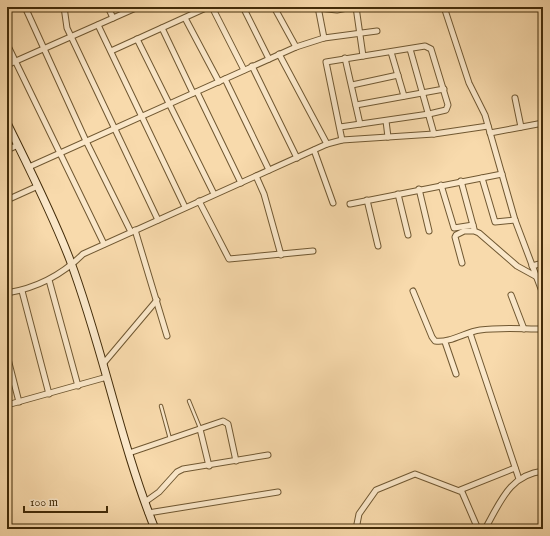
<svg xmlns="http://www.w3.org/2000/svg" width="550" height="536" viewBox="0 0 550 536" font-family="'IM FELL English',serif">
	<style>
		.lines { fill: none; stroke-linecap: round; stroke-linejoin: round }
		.lane-casing { stroke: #705832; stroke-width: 4.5 }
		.street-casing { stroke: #705832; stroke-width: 7 }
		.secondary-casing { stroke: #432c09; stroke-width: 9 }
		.lane { stroke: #fae7c9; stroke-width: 2.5 }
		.street { stroke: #fae7c9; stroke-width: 5 }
		.secondary { stroke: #fae7c9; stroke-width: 7 }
	</style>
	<rect width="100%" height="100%" fill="#f8daac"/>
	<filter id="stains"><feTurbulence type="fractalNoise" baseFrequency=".005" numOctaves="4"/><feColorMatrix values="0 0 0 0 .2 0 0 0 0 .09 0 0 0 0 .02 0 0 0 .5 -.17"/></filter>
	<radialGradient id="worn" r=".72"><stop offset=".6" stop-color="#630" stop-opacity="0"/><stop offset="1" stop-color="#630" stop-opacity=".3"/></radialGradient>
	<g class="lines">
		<g class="lane-casing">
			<g id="lane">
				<polyline points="189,401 200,428"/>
				<polyline points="161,406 170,439"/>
			</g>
		</g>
		<g class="street-casing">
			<g id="street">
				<polyline points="25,7 86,141 131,232"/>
				<polyline points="64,7 67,28 158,220"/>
				<polyline points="108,7 113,18"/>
				<polyline points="212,7 244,70"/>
				<polyline points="243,7 269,59"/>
				<polyline points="274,7 296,47"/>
				<polyline points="318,7 324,38"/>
				<polyline points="356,7 363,56"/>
				<polyline points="444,7 469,83 485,115 515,220 543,294"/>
				<polyline points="318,8 337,10 352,7"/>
				<polyline points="185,18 219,82"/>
				<polyline points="98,25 185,207"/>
				<polyline points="162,28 193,93"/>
				<polyline points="137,39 214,194"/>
				<polyline points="7,44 104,244"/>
				<polyline points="410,49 434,134"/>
				<polyline points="111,51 208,7"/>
				<polyline points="391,52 404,96"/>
				<polyline points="279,54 327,144"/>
				<polyline points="345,58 360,124"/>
				<polyline points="7,65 138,7"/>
				<polyline points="252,66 297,158"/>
				<polyline points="225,79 269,170"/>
				<polyline points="352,85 398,75"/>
				<polyline points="197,92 241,183"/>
				<polyline points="515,98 521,127"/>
				<polyline points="356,105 444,89"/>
				<polyline points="386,121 388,137"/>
				<polyline points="340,127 429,114 446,110 448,105 431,49 425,46 326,62 342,140"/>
				<polyline points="490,133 543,123"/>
				<polyline points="7,150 18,145"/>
				<polyline points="314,150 333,203"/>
				<polyline points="29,167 296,47 324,38 377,31"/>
				<polyline points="256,176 264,194 281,255"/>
				<polyline points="482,178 495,222 515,220"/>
				<polyline points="461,181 474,229"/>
				<polyline points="441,185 454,228 473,225"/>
				<polyline points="419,189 429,231"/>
				<polyline points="398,194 408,235"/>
				<polyline points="7,200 38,186"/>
				<polyline points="367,200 378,246"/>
				<polyline points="199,201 229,259 313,251"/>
				<polyline points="350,204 502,174"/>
				<polyline points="135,230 167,336"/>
				<polyline points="462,263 455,237 456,235 464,231 474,231 479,233 517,266 537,277"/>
				<polyline points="532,266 543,263"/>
				<polyline points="49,280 78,386"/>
				<polyline points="22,291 49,394"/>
				<path d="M413,291L432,337L435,341C451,343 465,332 480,330C500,327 523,329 543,329"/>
				<path d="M7,293C37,288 61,276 83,254L327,144L342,140L434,134L488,126"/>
				<polyline points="511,295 524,329"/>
				<polyline points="470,333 519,479"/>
				<polyline points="445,342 456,374"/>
				<polyline points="7,355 19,402"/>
				<polyline points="103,364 157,300"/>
				<polyline points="7,405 107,377"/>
				<polyline points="200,429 209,466"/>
				<polyline points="129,453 223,421 228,424 236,461"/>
				<polyline points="460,490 515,468"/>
				<polyline points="145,502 159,492 177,472 183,469 268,455"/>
				<polyline points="148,513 278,492"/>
				<polyline points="356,529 359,514 376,490 415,474 462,492 478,529"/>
				<path d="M485,529C500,503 509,475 543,471"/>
			</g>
		</g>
		<g class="secondary-casing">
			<path id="secondary" d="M7,123C29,168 52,213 70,260C103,348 120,442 155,529"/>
		</g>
		<use href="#lane" class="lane"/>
		<use href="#street" class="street"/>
		<use href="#secondary" class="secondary"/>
	</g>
	<rect width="550" height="536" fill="none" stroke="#f8daac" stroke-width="24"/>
	<rect x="8" y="8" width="534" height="520" fill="none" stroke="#432c09" stroke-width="2"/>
	<rect x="12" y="12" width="526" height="512" fill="none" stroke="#432c09"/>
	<path d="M24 506v6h83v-6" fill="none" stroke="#432c09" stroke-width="2"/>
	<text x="30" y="506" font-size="12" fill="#432c09" stroke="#fae7c9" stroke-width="3" paint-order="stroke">100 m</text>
	<rect width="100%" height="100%" filter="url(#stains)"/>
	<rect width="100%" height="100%" fill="url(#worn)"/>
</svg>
